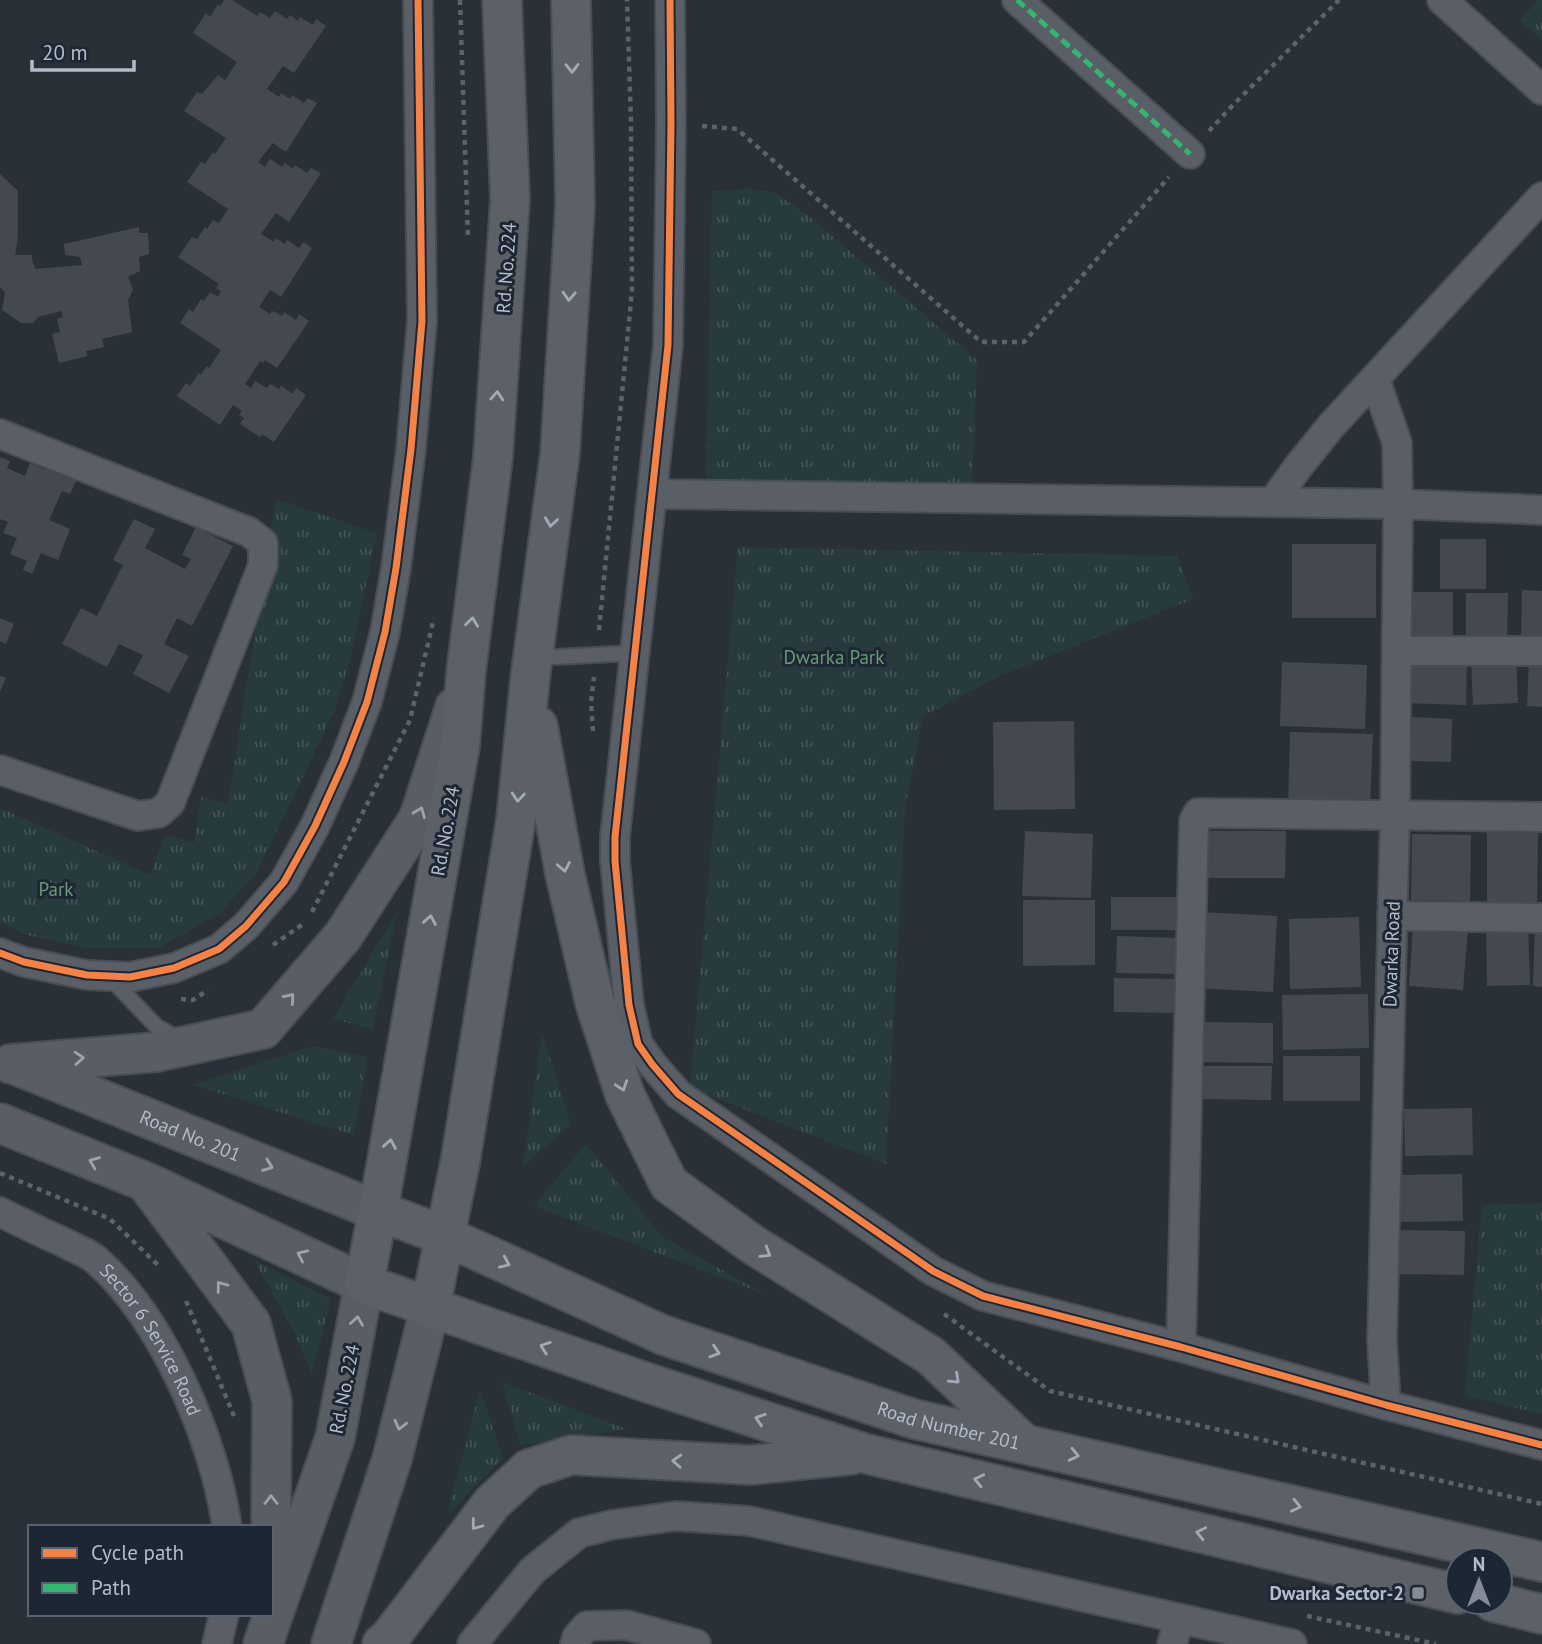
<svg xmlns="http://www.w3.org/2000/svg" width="1542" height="1644" viewBox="0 0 1542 1644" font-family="'PT Sans',sans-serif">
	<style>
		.park { fill: url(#park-tufts) }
		.building { fill: #444950 }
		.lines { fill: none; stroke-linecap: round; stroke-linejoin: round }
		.service-casing { stroke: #484c53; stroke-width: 18 }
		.minor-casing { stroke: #484c53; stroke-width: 32 }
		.secondary-casing { stroke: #484c53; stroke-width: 42 }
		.primary-casing { stroke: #484c55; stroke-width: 42 }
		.path { stroke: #5d636a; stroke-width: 4.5; stroke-dasharray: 5 5; stroke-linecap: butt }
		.service { stroke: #5a5e66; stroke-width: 14 }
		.minor { stroke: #5a5e66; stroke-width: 28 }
		.secondary { stroke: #595d64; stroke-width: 38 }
		.primary { stroke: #5c6168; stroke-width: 38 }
		.quiet { stroke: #33b770; stroke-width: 5; stroke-dasharray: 10 5; stroke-linecap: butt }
		.cycleway-casing { stroke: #1d2633; stroke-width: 11 }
		.cycleway { stroke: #f48246; stroke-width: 7 }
		.oneway { stroke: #a2aab6 }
		.oneway2 { stroke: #9da4b0 }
		.poi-dot { fill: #848b96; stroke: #1d2633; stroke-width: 2.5 }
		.labels { text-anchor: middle; stroke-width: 6; stroke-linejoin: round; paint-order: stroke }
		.street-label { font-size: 19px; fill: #b4bcc9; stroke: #1d2633 }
		.park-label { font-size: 19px; fill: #6b9a76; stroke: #1d2633 }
		.poi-label { font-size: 19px; font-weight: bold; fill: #b4bcc9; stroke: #1d2633; text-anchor: end }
	</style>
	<defs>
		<pattern id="park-tufts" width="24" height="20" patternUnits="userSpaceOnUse" patternTransform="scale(1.75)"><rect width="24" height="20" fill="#273a3e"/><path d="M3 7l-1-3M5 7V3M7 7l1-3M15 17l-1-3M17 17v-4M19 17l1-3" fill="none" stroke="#445559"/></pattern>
	</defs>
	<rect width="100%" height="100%" fill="#2a3038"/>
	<g class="park">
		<polygon points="1538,0 1542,0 1542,40 1520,21"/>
		<polygon points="747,189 774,192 810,217 977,360 972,490 706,481 712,191"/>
		<polygon points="276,499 377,533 351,656 335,710 257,872 221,912 159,948 87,948 27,935 0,923 0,808 150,875 166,835 194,843 201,797 228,803"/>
		<polygon points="738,547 1177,556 1193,599 1002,675 923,716 905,808 886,1164 690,1088"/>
		<polygon points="397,912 373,1029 333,1019"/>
		<polygon points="542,1034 571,1124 523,1166"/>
		<polygon points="313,1046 368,1057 354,1135 193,1085"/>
		<polygon points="586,1144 662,1237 767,1295 534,1206"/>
		<polygon points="1542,1203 1542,1414 1465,1396 1482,1205"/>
		<polygon points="254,1260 331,1299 312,1374 295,1334"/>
		<polygon points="502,1382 627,1429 520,1445"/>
		<polygon points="480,1389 503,1458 447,1515"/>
	</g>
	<g class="building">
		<polygon points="224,0 232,0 257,16 260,12 270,18 275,11 287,19 290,15 298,21 300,17 313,25 316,19 326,26 294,73 283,66 267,89 279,97 281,93 290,99 292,95 304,103 308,98 317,103 286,152 273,143 258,162 265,167 270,159 282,167 285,163 293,169 295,165 307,173 311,168 321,173 289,222 276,213 261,234 274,242 276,238 285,244 287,240 299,248 303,242 312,248 281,297 270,290 259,307 270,314 273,311 282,316 284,312 296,320 299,314 309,321 277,368 265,360 263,363 260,361 245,384 251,388 255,381 267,388 270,384 279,389 281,386 293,394 296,388 306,395 274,442 262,434 260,437 240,424 244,418 239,415 242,411 233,405 220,425 177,396 186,383 190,386 199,373 201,375 207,366 209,368 221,350 180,323 189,309 193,312 201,299 204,301 210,292 218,297 221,291 216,288 219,284 178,257 192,237 197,239 205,227 207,229 213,220 219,223 228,209 187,182 201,162 205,164 213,152 215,154 226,138 184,111 197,92 202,94 218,75 225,80 237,62 193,33 206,13 210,17 218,4 220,6"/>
		<polygon points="0,174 18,191 18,237 15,255 31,255 35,269 82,265 80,257 65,255 64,244 139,227 139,233 148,233 149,254 139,257 140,271 128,277 133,290 128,300 132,332 102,339 104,347 86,351 87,356 59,363 52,334 60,332 57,319 63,317 61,311 38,317 33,323 21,323 2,310 5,292 0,287"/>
		<polygon points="0,457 10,461 7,468 25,476 30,463 46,470 49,462 79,475 70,494 62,491 49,520 70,529 58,560 41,553 32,574 23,570 27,561 10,554 17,538 3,533 8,522 0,519"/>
		<polygon points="134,519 155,529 145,548 185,569 191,559 182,555 196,527 233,546 192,626 177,618 164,644 189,656 169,693 133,674 143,655 119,644 107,667 62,644 81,608 97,616 123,565 113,560"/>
		<rect x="1440" y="539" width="46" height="50"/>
		<rect x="1292" y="544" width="84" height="74"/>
		<polygon points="1522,590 1542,591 1542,645 1521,645"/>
		<polygon points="1408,592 1453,592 1453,646 1407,645"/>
		<polygon points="1466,593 1508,593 1507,645 1466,645"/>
		<polygon points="0,618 14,624 6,644 0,641"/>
		<polygon points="1516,657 1518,703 1473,705 1471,658"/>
		<polygon points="1529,658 1542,659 1542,707 1527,706"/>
		<polygon points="1404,659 1467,660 1466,705 1403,703"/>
		<polygon points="1282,662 1367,665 1365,729 1280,726"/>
		<polygon points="0,676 6,678 0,692"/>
		<polygon points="1412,717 1452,719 1451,762 1410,761"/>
		<polygon points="1074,721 1075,809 994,810 993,722"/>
		<polygon points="1290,732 1373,734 1370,807 1288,808"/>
		<polygon points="1487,825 1538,826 1537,908 1487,908"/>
		<polygon points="1025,831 1093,834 1091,898 1022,896"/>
		<polygon points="1206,831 1286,831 1285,878 1206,878"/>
		<polygon points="1412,834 1471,835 1470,901 1411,900"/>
		<rect x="1111" y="897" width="69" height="33"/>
		<polygon points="1023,900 1095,900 1095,965 1023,966"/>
		<polygon points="1199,912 1277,916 1273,992 1195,988"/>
		<polygon points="1359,917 1361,987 1290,989 1289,919"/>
		<polygon points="1528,922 1530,985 1487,986 1486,924"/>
		<polygon points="1413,926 1468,930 1463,990 1409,986"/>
		<polygon points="1535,926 1542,926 1542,987 1533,986"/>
		<polygon points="1117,936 1181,938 1180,974 1116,973"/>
		<polygon points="1114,978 1178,979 1178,1013 1114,1012"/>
		<polygon points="1368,994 1369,1048 1283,1050 1282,995"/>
		<polygon points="1200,1022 1273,1023 1273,1063 1199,1062"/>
		<rect x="1283" y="1056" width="77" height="45"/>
		<polygon points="1200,1066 1272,1066 1271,1100 1200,1099"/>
		<polygon points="1472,1108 1473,1155 1405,1156 1404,1109"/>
		<polygon points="1462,1174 1463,1221 1401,1222 1400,1175"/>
		<polygon points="1396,1230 1465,1231 1464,1275 1395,1274"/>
	</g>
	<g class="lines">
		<g class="service-casing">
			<g id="service">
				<polyline points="534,658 634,653"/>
				<polyline points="111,979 157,1027 179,1039"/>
			</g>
		</g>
		<g class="minor-casing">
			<g id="minor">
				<polyline points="670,0 671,123 668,345 615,837 615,861 629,1005 638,1044 652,1064 678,1094 933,1271 983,1296 1181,1347 1386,1405 1542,1445"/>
				<polyline points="1017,0 1190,154"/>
				<polyline points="1442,0 1542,90"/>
				<polyline points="1375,379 1397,443 1398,504 1395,814 1382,1341 1386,1405"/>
				<polyline points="0,434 249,532 263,543 263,565 170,803 159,813 138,816 0,770"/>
				<polyline points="652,494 1398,504 1542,510"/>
				<polyline points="1273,502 1298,467 1331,426 1542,197"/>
				<polyline points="1397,651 1542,651"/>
				<polyline points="1392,916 1542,918"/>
				<polyline points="0,953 24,962 87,975 130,977 174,968 219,949 246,926 284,882 315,826 344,762 367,702 385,632 396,568 411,449 422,321 418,0"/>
				<path id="s1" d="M0,1212C22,1223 45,1234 67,1244C76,1249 88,1253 95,1259C162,1317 215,1440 227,1527"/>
				<polyline points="1181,1347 1194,821 1198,813 1542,817"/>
				<polyline points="217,1644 224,1614"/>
				<polyline points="472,1644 532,1571 579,1533 611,1525 676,1516 749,1521 1292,1644"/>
				<polyline points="575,1644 577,1637 587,1626 626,1625 696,1644"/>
				<polyline points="1172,1644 1180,1619"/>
			</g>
		</g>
		<g class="secondary-casing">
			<g id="secondary">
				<polyline points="11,1064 157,1052 263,1029 343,936 419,818 455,707"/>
				<path id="s2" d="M18,1066L378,1211"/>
				<polyline points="0,1123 146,1182 364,1284 335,1438 263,1644"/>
				<polyline points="147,1184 251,1324 272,1401 271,1518 281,1587"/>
				<polyline points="331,1644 392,1459 430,1308"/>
			</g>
		</g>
		<g class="primary-casing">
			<g id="primary">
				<polyline points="502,0 510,199 493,457 466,672 460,746 378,1211 364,1284 648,1383 867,1454 1458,1594"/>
				<polyline points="538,726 565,874 595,1003 625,1095 669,1184 752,1244 931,1356 1023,1443"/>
				<path id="s3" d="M378,1211L443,1235L663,1335L914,1419L1542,1562"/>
				<polyline points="430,1308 460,1163 516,819 530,679 560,453 575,206 571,0"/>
				<polyline points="1493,1602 1542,1614"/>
				<polyline points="382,1644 390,1637 492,1503 529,1469 571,1455 751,1465 851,1455"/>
			</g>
		</g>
		<g class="path">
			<polyline points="460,0 468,237"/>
			<polyline points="702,126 737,129 981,342 1024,342 1169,177"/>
			<polyline points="1209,131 1233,105 1339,0"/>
			<polyline points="599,630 632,291 631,122 627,0"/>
			<polyline points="593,731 591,702 594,677"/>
			<polyline points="312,912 410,720 434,618"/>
			<polyline points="273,945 303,924"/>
			<polyline points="181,999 193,1000 208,990"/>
			<polyline points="0,1173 110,1219 160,1267"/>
			<polyline points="186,1301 234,1416"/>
			<polyline points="944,1314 1050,1391 1542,1504"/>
			<polyline points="1307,1616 1436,1644"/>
		</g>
		<use href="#service" class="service"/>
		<use href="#minor" class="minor"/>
		<use href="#secondary" class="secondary"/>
		<use href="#primary" class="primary"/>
		<polyline class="quiet" points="1017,0 1190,154"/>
		<g class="cycleway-casing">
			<g id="cycleway">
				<polyline points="670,0 671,123 668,345 615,837 615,861 629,1005 638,1044 652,1064 678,1094 933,1271 983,1296 1181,1347 1386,1405 1542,1445"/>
				<polyline points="0,953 24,962 87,975 130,977 174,968 219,949 246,926 284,882 315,826 344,762 367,702 385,632 396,568 411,449 422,321 418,0"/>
			</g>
		</g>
		<use href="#cycleway" class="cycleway"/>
	</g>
	<defs><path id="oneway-chevron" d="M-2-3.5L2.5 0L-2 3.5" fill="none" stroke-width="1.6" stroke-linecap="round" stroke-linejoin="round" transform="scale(1.75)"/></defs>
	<g class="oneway">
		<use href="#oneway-chevron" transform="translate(572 68) rotate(89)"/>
		<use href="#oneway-chevron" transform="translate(569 296) rotate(93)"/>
		<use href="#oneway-chevron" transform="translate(497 396) rotate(-86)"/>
		<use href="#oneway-chevron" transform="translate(551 522) rotate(98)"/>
		<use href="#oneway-chevron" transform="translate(472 622) rotate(-83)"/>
		<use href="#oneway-chevron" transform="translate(518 797) rotate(95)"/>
		<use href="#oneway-chevron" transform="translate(564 867) rotate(79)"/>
		<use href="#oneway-chevron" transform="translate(430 920) rotate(-80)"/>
		<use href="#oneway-chevron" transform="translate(622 1086) rotate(71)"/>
		<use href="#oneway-chevron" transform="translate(390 1144) rotate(-80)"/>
		<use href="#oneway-chevron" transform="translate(766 1253) rotate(32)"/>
		<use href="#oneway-chevron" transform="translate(505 1263) rotate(24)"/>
		<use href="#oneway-chevron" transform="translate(545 1347) rotate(-160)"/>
		<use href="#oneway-chevron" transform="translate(715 1352) rotate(18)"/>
		<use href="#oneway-chevron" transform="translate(955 1379) rotate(43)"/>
		<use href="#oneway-chevron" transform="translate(760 1419) rotate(-162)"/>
		<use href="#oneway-chevron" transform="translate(1074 1455) rotate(13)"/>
		<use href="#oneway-chevron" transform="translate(677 1461) rotate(-177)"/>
		<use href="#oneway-chevron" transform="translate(979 1480) rotate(-167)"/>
		<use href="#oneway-chevron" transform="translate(1296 1506) rotate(13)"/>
		<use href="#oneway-chevron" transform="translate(476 1525) rotate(127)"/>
		<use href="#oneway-chevron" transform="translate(1201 1533) rotate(-167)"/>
	</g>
	<g class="oneway2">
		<use href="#oneway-chevron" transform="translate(420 812) rotate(-68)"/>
		<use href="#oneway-chevron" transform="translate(290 998) rotate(-49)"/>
		<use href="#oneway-chevron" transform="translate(79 1058) rotate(-4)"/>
		<use href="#oneway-chevron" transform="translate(94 1162) rotate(-158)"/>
		<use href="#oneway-chevron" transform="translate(268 1166) rotate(21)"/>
		<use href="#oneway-chevron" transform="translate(302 1255) rotate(-155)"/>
		<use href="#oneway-chevron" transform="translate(221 1286) rotate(-127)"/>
		<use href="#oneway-chevron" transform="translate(357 1321) rotate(-81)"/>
		<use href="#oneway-chevron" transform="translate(400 1425) rotate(104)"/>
		<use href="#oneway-chevron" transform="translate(271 1500) rotate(-90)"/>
	</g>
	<rect class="poi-dot" x="1411" y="1586" width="14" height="14" rx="3.5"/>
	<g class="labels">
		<g class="street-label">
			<text transform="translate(506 268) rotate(-86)" y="7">Rd. No. 224</text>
			<text transform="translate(445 831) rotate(-80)" y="7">Rd. No. 224</text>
			<text transform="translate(1391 954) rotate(-88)" y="7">Dwarka Road</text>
			<text dy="7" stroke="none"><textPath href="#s2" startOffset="186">Road No. 201</textPath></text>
			<text dy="7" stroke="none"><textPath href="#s1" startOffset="205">Sector 6 Service Road</textPath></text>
			<text transform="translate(344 1389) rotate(-79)" y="7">Rd. No. 224</text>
			<text dy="7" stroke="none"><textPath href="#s3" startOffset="611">Road Number 201</textPath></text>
		</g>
		<g class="park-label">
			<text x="834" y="664">Dwarka Park</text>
			<text x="56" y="896">Park</text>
		</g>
		<g class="poi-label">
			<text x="1404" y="1600">Dwarka Sector-2</text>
		</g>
	</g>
	<rect x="28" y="1525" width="245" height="91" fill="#1d2633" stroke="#59626f" stroke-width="2"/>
	<rect x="42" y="1548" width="35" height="10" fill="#f48246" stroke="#59626f" stroke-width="2"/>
	<text x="91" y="1560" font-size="21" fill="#b4bcc9">Cycle path</text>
	<rect x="42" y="1583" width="35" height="10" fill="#33b770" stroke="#59626f" stroke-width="2"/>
	<text x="91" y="1595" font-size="21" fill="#b4bcc9">Path</text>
	<g transform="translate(1479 1581)"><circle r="33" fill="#1d2633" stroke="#59626f" stroke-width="2"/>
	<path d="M0-5L12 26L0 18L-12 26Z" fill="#848b96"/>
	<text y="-10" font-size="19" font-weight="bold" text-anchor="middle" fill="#b4bcc9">N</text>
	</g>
	<path d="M32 60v10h102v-10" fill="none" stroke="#b4bcc9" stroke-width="3.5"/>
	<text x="42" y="60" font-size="21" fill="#b4bcc9" stroke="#1d2633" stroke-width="5" paint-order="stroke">20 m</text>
</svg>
